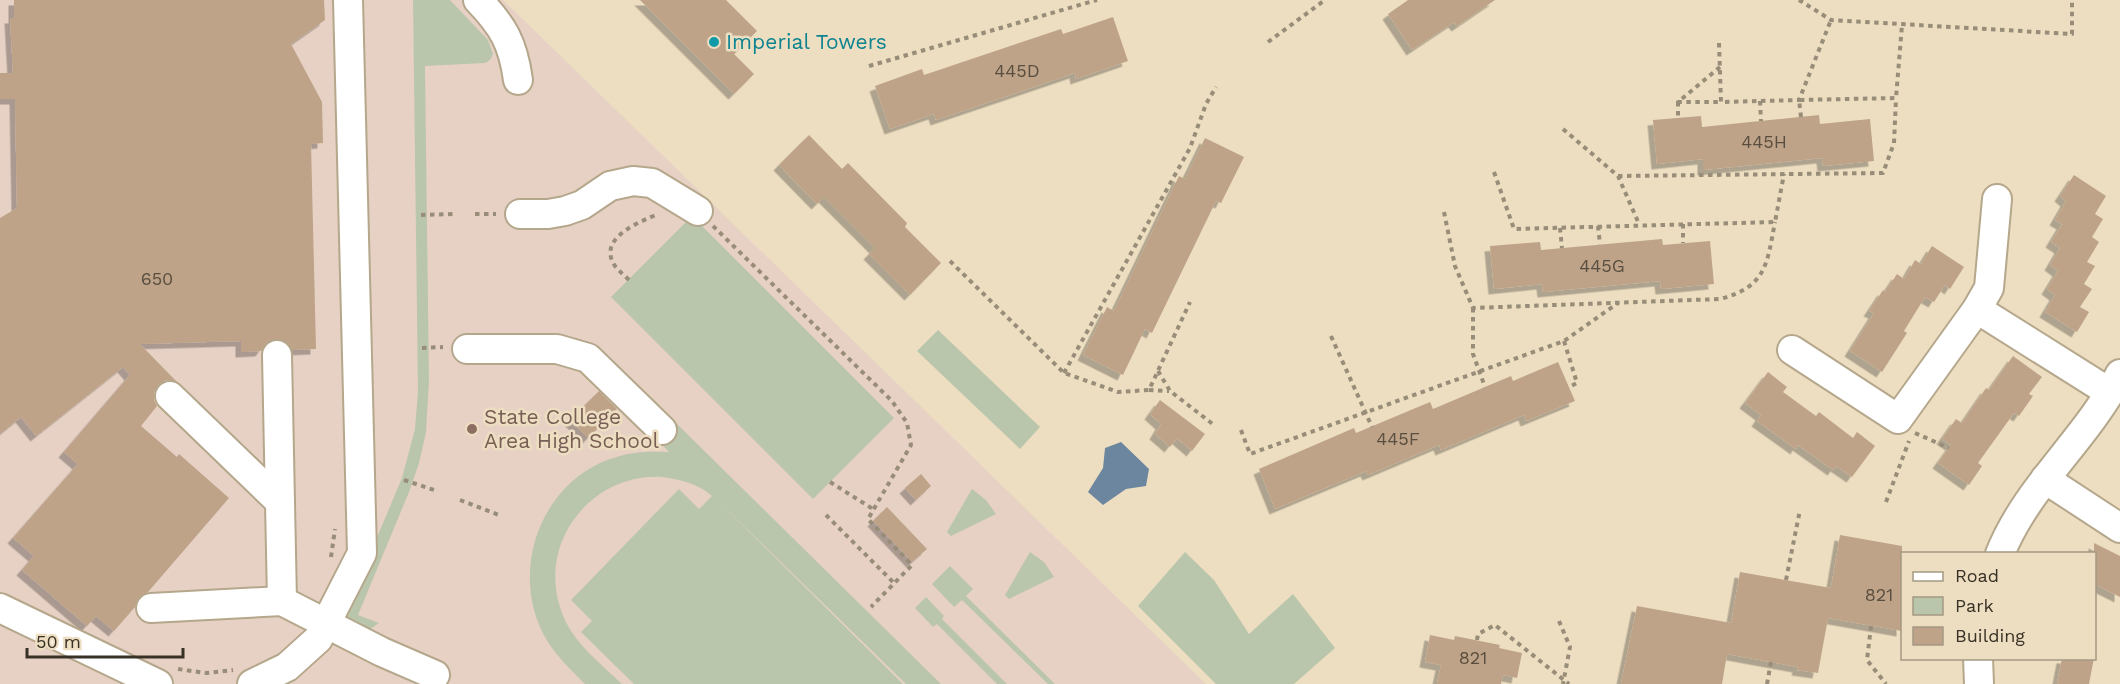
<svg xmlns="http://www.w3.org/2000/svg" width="2120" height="684" viewBox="0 0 2120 684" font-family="'Work Sans',sans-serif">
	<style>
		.education { fill: #e7d1c4 }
		.green { fill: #bac6ab }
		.water { fill: #6d869f }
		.building { fill: #bea389; filter: url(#shadow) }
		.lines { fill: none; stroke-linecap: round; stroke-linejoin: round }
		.minor-casing { stroke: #b5a78b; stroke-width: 32 }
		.path { stroke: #988d79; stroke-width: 4; stroke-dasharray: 4.5 4.5; stroke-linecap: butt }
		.minor { stroke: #fff; stroke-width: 28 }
		.culture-dot { fill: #0f9aa8; stroke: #eddec1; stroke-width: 2 }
		.education-dot { fill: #8d6e63; stroke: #eddec1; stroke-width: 2 }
		.labels { text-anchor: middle; stroke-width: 5; stroke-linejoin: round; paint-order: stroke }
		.number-label { font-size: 18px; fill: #594e3f }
		.culture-label { font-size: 21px; fill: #0d838f; stroke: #eddec1; text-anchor: start }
		.education-label { font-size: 21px; fill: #785e54; stroke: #eddec1; text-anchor: start }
	</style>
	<defs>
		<filter id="shadow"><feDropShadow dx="-5.5" dy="5.5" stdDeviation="0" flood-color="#0004"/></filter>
	</defs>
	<rect width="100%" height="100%" fill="#eddec1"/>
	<polygon class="education" points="0,0 503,0 1206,684 0,684"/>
	<g class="green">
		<polygon points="413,0 450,0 488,40 493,54 490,60 485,63 425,66 429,382 426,432 419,463 409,492 358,615 379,623 369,630 347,620 346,611 402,478 415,429 418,392"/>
		<polygon points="692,216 894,418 813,499 611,297"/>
		<polygon points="938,330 1040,427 1020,449 917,351"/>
		<path d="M672,419L941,684H906L713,496L903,684H634L581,632L592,621L571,600L679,489L699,509L712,496C699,484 679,479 662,477C591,473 537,543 561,610C571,641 599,662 622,684H585C566,665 547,647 538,622C515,562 542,489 602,462C623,453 646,450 669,452L655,437Z"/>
		<polygon points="972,489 986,500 996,514 951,536 947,532"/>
		<polygon points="1030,552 1044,562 1054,577 1009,599 1005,595"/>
		<polygon points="1185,552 1214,580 1249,634 1293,594 1335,648 1294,684 1216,684 1138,606"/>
		<polygon points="950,566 973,589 966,596 1055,684 1048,684 962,600 954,607 932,584"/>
		<polygon points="926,597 944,616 942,619 1007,684 997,684 937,624 933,627 915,608"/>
	</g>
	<polygon class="water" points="1121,442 1149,469 1146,486 1126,489 1103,505 1088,492 1103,468 1105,448"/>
	<g class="building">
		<polygon points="14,0 324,0 325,20 291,44 322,102 323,143 311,144 316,349 292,350 285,341 277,339 268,341 261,351 241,352 241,341 140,344 177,382 166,380 158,385 154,393 154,400 157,406 141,426 177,457 179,454 229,498 148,592 142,595 137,600 135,607 114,631 96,616 87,626 22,570 34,556 13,538 78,464 64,452 130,375 123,367 36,436 21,417 0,434 0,218 17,208 15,99 0,99 0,73 13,73 10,18 14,18"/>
		<polygon points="640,0 726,0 757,31 734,54 754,74 734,94"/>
		<polygon points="1408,0 1495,0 1457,26 1454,22 1412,50 1388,14"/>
		<polygon points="1113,17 1128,61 1076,79 1075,73 936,120 934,114 890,129 875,86 922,69 924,75 1061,29 1063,34"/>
		<polygon points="1819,115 1820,124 1870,119 1874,161 1823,166 1822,158 1703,170 1703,159 1657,164 1653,120 1701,116 1702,127"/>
		<polygon points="809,135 842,169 848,163 907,223 905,227 941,263 910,295 869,254 875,248 824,197 817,204 779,165"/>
		<polygon points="1205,138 1244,157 1221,203 1216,201 1152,333 1145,329 1123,375 1083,355 1107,307 1114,311 1179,176 1185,179"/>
		<polygon points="2074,175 2106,196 2095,214 2103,219 2092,237 2099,242 2087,262 2095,266 2084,284 2092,289 2080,307 2089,312 2077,332 2045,312 2055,295 2047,289 2058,271 2050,265 2060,248 2051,242 2062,224 2055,220 2066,201 2060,196"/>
		<polygon points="1662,239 1663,245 1710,241 1714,284 1661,289 1660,281 1543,292 1542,284 1494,289 1490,246 1540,242 1541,250"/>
		<polygon points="1932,246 1964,267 1950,289 1945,285 1934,302 1925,297 1904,331 1907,333 1882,372 1850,351 1874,313 1869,311 1883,290 1885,292 1897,274 1904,279 1915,260 1921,264"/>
		<polygon points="2013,356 2042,377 2029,394 2033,396 2019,416 2014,413 1978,463 1982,466 1969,485 1938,463 1951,445 1942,439 1956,419 1962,423 1986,388 1989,390"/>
		<polygon points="1558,362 1575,401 1526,421 1524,415 1441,450 1439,445 1368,475 1366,471 1275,509 1259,469 1354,428 1356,433 1430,402 1433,409 1511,376 1513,381"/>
		<polygon points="1768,372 1787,387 1783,392 1816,416 1819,412 1853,438 1857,432 1875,446 1852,477 1836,466 1833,470 1798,445 1796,449 1757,421 1761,415 1745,403"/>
		<polygon points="599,391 617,409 588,438 570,420"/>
		<polygon points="1160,400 1205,434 1192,451 1177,438 1170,447 1155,434 1161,424 1150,414"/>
		<polygon points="921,474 931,486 916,500 905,488"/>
		<polygon points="887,507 927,549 912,562 873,521"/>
		<polygon points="1840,535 1902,546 1902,631 1828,618 1818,673 1797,670 1798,667 1727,654 1722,684 1621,684 1637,606 1731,623 1740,572 1831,588"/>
		<polygon points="2094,543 2120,556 2120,597 2094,584"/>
		<polygon points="1430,635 1454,640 1455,636 1500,645 1499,648 1522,653 1517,678 1503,675 1501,684 1437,684 1441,665 1425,662"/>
		<polygon points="2062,658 2094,658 2089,684 2057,684"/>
	</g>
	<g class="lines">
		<g class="minor-casing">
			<g id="minor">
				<path d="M478,0C503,26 513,43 518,80"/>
				<polyline points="520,214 548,214 565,211 582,205 610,186 633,181 652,183 698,211"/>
				<polyline points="1977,309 2109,392"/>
				<polyline points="467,349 557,349 588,358 662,430"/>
				<polyline points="1792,350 1898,419 1977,309 1989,288 1997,199"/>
				<polyline points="277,355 282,601 382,652 435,675"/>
				<polyline points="170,396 280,502"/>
				<polyline points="2045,479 2120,528"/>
				<path d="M2000,554C2027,486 2088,438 2120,374"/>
				<polyline points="0,608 158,684"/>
				<polyline points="151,608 282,601"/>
				<polyline points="1978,658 1979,684"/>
				<polyline points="252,684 287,667 318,639 362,553 348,0"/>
			</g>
		</g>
		<g class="path">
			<polyline points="1799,0 1831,20 2072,34 2072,0"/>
			<polyline points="1268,42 1325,0"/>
			<polyline points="1719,43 1721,102 1799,100 1831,20"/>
			<polyline points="869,66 1097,0"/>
			<polyline points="1720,67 1678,102 1721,102"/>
			<polyline points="1760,101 1761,121"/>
			<polyline points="1678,102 1678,118"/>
			<polyline points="1801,117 1799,100 1896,98 1902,25"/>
			<polyline points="1563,129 1618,176 1639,224"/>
			<polyline points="1494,172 1514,229 1775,222 1784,174"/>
			<polyline points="1618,176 1883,173 1894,143 1896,98"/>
			<path d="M1444,212L1455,266L1473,308L1720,299C1767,287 1767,263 1775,222"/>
			<polyline points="475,214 496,214"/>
			<polyline points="421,215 454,214"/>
			<polyline points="1683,224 1683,243"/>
			<polyline points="713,226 892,401 907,423 911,445 868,519 912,565 871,607"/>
			<polyline points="1598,226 1600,244"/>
			<polyline points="1560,228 1562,248"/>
			<polyline points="950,261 1064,373 1118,392 1149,390 1190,302"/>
			<path d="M629,280C624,275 619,271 615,266C596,238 640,222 658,214"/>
			<polyline points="1473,308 1473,354 1485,387"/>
			<polyline points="1331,336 1372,427"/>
			<polyline points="1564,341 1577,383 1569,387"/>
			<polyline points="422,348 443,347"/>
			<polyline points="1158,371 1170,391 1214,425"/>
			<polyline points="1064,373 1190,148 1206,104 1216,87"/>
			<polyline points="1149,390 1169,391"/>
			<polyline points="1241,430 1250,454 1564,341 1618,303"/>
			<polyline points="1915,433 1949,448"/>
			<polyline points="404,480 437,491"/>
			<polyline points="830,482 873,509"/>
			<polyline points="460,500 499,515"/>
			<polyline points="1886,502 1909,441"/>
			<polyline points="826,515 894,583"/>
			<polyline points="331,557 335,529"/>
			<polyline points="1786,580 1800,510"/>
			<polyline points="1559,621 1570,647 1563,684"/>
			<polyline points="1871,626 1867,660 1886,684"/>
			<polyline points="1477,640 1478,634 1495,625 1569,684"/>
			<polyline points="178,669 206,673 233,670"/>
			<polyline points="1767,684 1771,662"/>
		</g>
		<use href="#minor" class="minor"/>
	</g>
	<circle class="culture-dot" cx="714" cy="42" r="6"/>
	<circle class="education-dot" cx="472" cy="429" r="6"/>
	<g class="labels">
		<g class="number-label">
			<text x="1017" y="77">445D</text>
			<text x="1764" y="148">445H</text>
			<text x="1602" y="272">445G</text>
			<text x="157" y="285">650</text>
			<text x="1398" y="445">445F</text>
			<text x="1879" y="601">821</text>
			<text x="1473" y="664">821</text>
		</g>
		<g class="culture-label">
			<text x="726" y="49">Imperial Towers</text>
		</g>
		<g class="education-label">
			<text x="484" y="424">State College<tspan x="484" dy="24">Area High School</tspan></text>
		</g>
	</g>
	<rect x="1901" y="552" width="195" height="108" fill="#eddec1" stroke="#a49983" stroke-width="1.5"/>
	<rect x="1913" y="572" width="30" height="9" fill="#ffffff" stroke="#a49983" stroke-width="1.5"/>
	<text x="1955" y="582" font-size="18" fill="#373126">Road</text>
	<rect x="1913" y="597" width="30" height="18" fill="#bac6ab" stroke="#a49983" stroke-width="1.5"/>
	<text x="1955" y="612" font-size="18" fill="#373126">Park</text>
	<rect x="1913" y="627" width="30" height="18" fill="#bea389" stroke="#a49983" stroke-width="1.5"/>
	<text x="1955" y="642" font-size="18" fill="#373126">Building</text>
	<path d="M27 648v9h156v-9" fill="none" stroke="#373126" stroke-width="3"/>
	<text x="36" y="648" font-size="18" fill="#373126" stroke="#eddec1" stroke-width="4.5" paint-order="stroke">50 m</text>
</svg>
